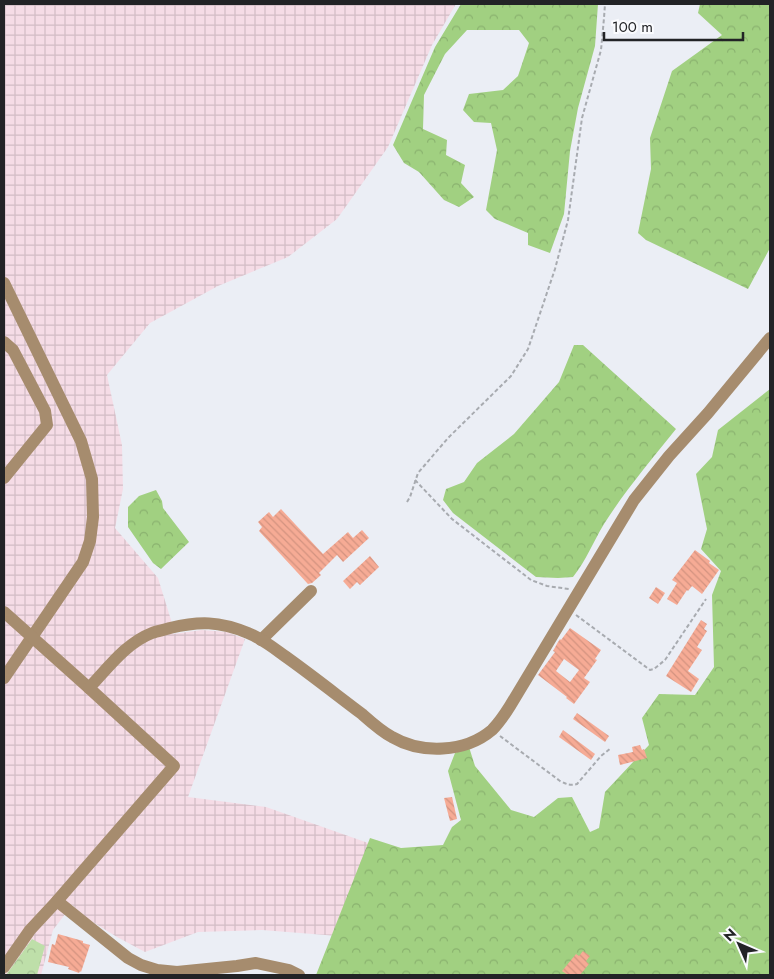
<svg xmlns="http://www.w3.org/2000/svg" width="774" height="979" viewBox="0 0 774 979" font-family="Jost,sans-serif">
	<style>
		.industrial { fill: url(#industrial-grid) }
		.forest { fill: url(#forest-crowns) }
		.park { fill: url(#park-crowns) }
		.building { fill: url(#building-back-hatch); fill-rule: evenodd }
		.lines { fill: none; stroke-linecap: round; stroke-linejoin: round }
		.path { stroke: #a8abb0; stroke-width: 2; stroke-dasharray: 4 2.5; stroke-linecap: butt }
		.minor { stroke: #a68c6e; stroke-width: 12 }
	</style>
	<defs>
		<pattern id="industrial-grid" width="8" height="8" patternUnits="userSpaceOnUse" patternTransform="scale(1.25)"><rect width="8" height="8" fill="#f5dce6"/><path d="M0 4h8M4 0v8" fill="none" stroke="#d2bcc5"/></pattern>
		<pattern id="forest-crowns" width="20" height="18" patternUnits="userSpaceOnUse" patternTransform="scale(1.25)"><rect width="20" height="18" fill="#a1d081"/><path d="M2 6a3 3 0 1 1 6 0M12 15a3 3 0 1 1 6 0" fill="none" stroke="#8ab26f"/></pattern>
		<pattern id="park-crowns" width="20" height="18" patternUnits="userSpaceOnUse" patternTransform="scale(1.25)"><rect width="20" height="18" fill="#bedfa9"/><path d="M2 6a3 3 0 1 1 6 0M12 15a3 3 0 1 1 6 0" fill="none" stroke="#a3bf91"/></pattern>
		<pattern id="building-back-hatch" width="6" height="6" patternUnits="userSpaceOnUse" patternTransform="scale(1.25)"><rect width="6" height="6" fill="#f6ab95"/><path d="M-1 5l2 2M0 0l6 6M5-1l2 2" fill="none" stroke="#d39380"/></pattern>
	</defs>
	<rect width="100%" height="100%" fill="#ebeef5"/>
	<polygon class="industrial" points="4,4 456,4 432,45 388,147 337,219 288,257 218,286 150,323 107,375 122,445 123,489 115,528 158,578 171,620 173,634 202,630 227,632 245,639 188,797 266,807 388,850 338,936 262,930 198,932 145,952 117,937 88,919 72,905 53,930 41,975 4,975"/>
	<g class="forest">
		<polygon points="461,4 598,4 595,46 578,108 570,151 564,214 550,253 528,245 528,233 495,219 486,210 497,150 491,123 474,122 463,110 469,94 503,90 518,76 529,43 519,30 467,30 445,54 424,95 423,129 447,140 446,155 465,165 461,183 474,197 459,207 444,200 419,172 404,163 393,145 435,47"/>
		<polygon points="700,4 770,4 770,248 748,289 646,240 638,233 651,169 650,138 672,71 722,35 698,13"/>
		<path d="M574,345H583L676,429C651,460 625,491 604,524C593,542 586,561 573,577L558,578L536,577L453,513L443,500L446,489L464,482L477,463L514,434L559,382Z"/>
		<polygon points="770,389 770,975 316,975 370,838 401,848 443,845 452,827 461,820 448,771 455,753 469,747 475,766 511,810 534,817 558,798 572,797 590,832 599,828 605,792 649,745 642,718 659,694 695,695 714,667 712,595 721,571 701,549 707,529 696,474 712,457 718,430"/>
		<polygon points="156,490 162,501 163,508 189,542 161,569 153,563 128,527 128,507 139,496"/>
	</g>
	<polygon class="park" points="32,939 45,946 37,975 6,975"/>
	<g class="building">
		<polygon points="281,509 323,554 348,532 353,538 362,530 369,538 343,562 337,555 319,573 321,575 312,583 308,584 259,531 262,527 258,522 269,512 273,517"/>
		<polygon points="695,550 710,561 709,563 719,570 702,594 692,586 688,591 687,590 677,605 667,599 677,583 672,580"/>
		<polygon points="370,556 379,567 360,585 357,582 350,589 343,581"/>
		<polygon points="656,587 665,593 658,604 649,598"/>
		<polygon points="701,620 707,624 704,629 707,631 697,647 702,650 688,671 699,679 691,692 666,676"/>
		<path d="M570,628L601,650L595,659L597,660L584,678L590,682L574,704L566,698L567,697L538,675L555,652L553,651L558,642L560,639L561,640ZM564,659L579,670L570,682L556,671Z"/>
		<polygon points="577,713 609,736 605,742 573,719"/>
		<polygon points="563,730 595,754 591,760 559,737"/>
		<polygon points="640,745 642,750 644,749 647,758 620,765 618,755 633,752 632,747"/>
		<polygon points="452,797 457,819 450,821 444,798"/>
		<polygon points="58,934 83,941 83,943 90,945 81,972 80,971 79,973 68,969 69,967 48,962 52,944 55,945"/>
		<polygon points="583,951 590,956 586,961 589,964 580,975 568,975 562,971 576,954 579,956"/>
	</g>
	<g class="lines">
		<g class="path">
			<polyline points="415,480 452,519 531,580 547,586 569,589"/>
			<polyline points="407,502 410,497 418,473 448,438 511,376 528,349 555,269 568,220 582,118 601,50 604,18 605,4"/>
			<polyline points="576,615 650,670 654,669 665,660 706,599"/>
			<path d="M500,736L560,781C566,784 570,786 577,784L601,756L611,748"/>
		</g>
		<g class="minor">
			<polyline points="4,283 81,441 92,479 93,517 90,541 83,562 4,678"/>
			<polyline points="4,342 13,350 45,411 47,425 4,478"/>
			<polyline points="4,612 89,688"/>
			<polyline points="261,640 311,591"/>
			<polyline points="57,901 128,958 141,965 157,970 177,972 237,966 256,963 289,970 299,975"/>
			<path d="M4,967L30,930L57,901L174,766L89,688C108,668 126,643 152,633C157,631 164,630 170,628C199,621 219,621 248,633C263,639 276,650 289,659C314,677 338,696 362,714C371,722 381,731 392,737C421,754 465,753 492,730C499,723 505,714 510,706L634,500L669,456L708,413L770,338"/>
		</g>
	</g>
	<rect width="774" height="979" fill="none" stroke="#222326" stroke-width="10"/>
	<g transform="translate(739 944) rotate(315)" stroke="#fafbfe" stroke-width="4" paint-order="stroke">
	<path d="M0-4L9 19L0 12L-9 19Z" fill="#222326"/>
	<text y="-8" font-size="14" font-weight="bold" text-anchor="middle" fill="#222326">N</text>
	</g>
	<path d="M604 32v8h139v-8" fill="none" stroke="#222326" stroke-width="2.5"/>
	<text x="612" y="32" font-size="15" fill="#222326" stroke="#fafbfe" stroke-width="4" paint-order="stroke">100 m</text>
</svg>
